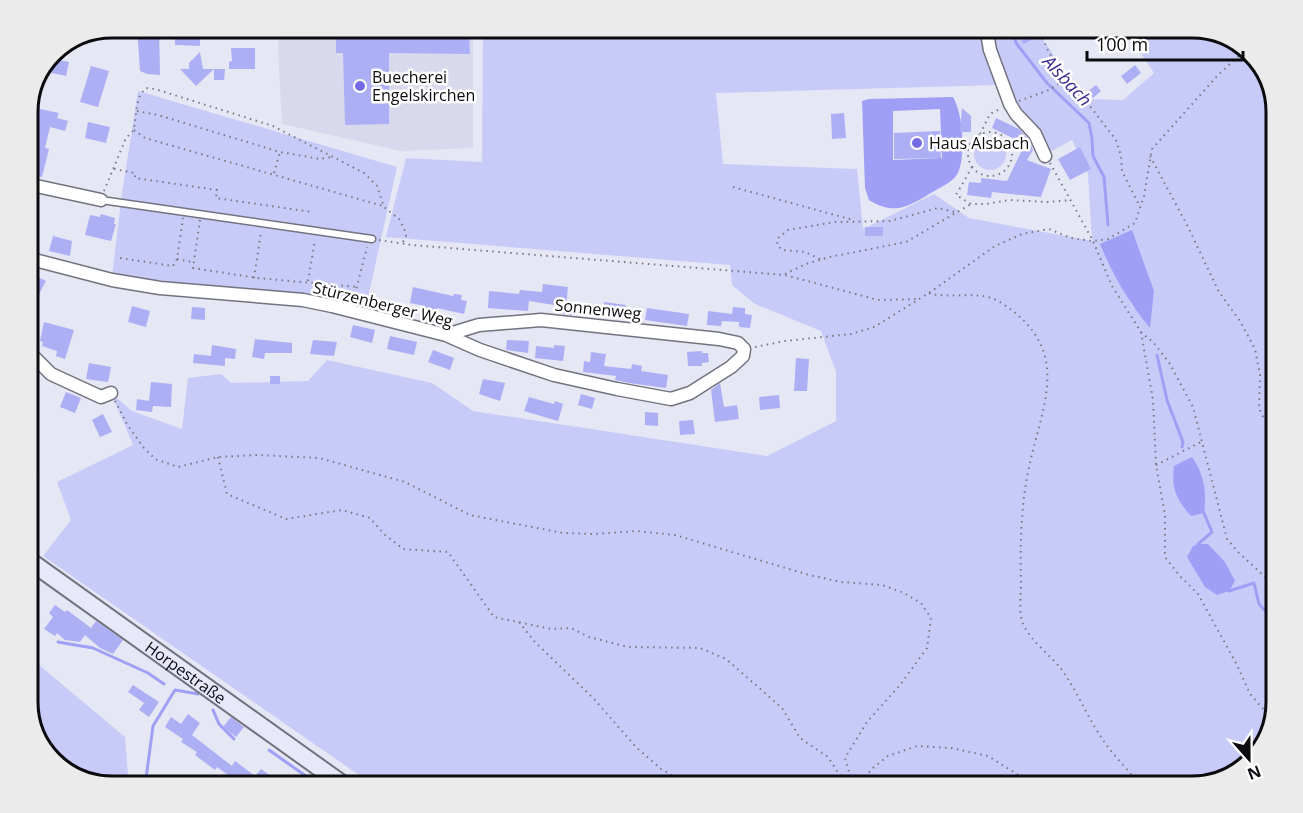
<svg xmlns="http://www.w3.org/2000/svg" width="1303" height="813" viewBox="0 0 1303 813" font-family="'Open Sans',sans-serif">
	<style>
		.built { fill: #d8d9ec }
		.green { fill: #c8cbf8; fill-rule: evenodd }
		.water { fill: #9f9ff6; fill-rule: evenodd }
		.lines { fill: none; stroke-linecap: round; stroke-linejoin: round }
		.stream { stroke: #9f9ff6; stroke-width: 3 }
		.building { fill: #adaff5 }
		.lane-casing { stroke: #72737e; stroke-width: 9 }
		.street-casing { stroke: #72737e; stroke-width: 15 }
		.secondary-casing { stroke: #72737e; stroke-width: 20 }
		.path { stroke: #797982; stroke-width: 2; stroke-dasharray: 1.5 4.5; stroke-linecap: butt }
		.lane { stroke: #fff; stroke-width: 6 }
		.street { stroke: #fff; stroke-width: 12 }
		.secondary { stroke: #e8e8fb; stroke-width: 16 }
		.poi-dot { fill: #746be6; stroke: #fff; stroke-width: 2 }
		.labels { text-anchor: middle; stroke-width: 5; stroke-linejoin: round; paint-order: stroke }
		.poi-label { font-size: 16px; fill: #0b0b0f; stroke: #fff; text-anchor: start }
		.street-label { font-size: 16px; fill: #0b0b0f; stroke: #fff }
		.water-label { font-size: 18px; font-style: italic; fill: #38288b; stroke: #fff }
		.rim { fill: none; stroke: #0b0b0f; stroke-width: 3 }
	</style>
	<rect width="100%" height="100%" fill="#e6e7f4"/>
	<polygon class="built" points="277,27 473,27 473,148 401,151 282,124"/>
	<g class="green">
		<path d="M483,27H979L984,50L996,85L716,93L723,164L857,169L863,229L934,194L969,218L1092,241L1088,174L1072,140L1048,153L1034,122L1019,117L988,27H1034L1085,99L1123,100L1154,73L1123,27H1192L1238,41L1265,69L1276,106V702L1262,748L1234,775L1192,786H380L369,782L43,556L71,520L57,482L133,445L111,393L132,411L182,429L188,378L221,374L231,383L308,381L327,360L432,383L473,411L767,456L836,421V372L821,331L755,304L732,285L730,265L386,237L406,158L482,162ZM1115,239L1134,309L1107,260L1101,244Z"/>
		<polygon points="138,91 397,167 365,311 112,277 121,200"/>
		<circle cx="990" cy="154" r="16"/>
		<polygon points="27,655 125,737 129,786 111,786 65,772 38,744 27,707"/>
	</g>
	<g class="water">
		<path d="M953,97C963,113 966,156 958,173C954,181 943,186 936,190C911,205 896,217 869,200L865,188L862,101L869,99ZM940,109L942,158L893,160V111Z"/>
		<path d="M1132,230L1154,291L1150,328C1129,303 1112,274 1100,244Z"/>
		<path d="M1192,457C1204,474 1207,492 1204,513L1191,516C1176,499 1171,488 1174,466Z"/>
		<polygon points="1198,544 1208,544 1225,562 1235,581 1229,591 1217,595 1205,587 1187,557 1193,546"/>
	</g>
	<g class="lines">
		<g class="stream">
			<polyline points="1012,27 1016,43 1047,83 1089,123 1092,139 1093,156 1104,177 1108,225"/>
			<polyline points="1157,355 1167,400 1183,442 1182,447"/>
			<polyline points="1199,547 1198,544 1212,532 1203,511"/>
			<polyline points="1228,589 1229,591 1254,583 1259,604 1269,615 1276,634"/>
			<polyline points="27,619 35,625"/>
			<polyline points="58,642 93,648 148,673 164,684"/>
			<polyline points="213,710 219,724 234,739"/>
			<polyline points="269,750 320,786"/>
			<polyline points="145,786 153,726 175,690 198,694"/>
		</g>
	</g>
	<g class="building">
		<polygon points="137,27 159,27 160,75 147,74 140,71"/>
		<polygon points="186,27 200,29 200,46 175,45 175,29"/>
		<polygon points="336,27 467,27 467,35 469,34 470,54 389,53 389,124 345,125 343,53 336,53"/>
		<polygon points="1025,27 1035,27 1040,36 1023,44 1017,31"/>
		<polygon points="231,48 255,48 255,69 229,69 229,62 232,61"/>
		<polygon points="200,52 203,69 225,69 224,80 214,80 214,69 196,86 180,69 189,69 189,63"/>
		<polygon points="49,58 69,62 66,76 43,71"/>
		<polygon points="1135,65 1141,73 1127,84 1121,76"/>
		<polygon points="91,66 109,71 98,107 80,102"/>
		<polygon points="1096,85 1101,91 1093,98 1088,91"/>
		<polygon points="31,107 59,113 57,118 68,121 65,131 50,127 45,148 49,149 42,177 27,173 30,151 27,150 27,125"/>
		<polygon points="962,108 971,116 971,132 960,132"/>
		<polygon points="844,113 846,138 832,139 831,114"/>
		<polygon points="996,118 1019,129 1028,139 1033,150 1027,160 1051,169 1041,197 992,192 991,198 967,195 969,182 981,183 981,178 1007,181 1025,144 992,128"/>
		<polygon points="88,122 110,127 106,143 85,138"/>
		<polygon points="940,131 941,158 894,159 894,133"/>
		<polygon points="1080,147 1091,169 1070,180 1058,159"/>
		<polygon points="101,214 115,218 114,224 116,224 111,241 85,235 90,215 100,217"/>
		<rect x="865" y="227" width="18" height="9"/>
		<polygon points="53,236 72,241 70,256 49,251"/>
		<polygon points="27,272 46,281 37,298 27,294"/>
		<polygon points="543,284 568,287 566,307 529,301 528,311 488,308 489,291 519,294 520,290 542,292"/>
		<polygon points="413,287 453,296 454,294 462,295 461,300 467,301 464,314 437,308 434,323 422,320 425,306 410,303"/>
		<polygon points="604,302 626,305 625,318 603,315"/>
		<polygon points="132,306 150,311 146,327 128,322"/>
		<polygon points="192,307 205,308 205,320 191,319"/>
		<polygon points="563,307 573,308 572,315 563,314"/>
		<polygon points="733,307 745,308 745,314 752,315 750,328 739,327 739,322 722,321 721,326 707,325 708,311 732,314"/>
		<polygon points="647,308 689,314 687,326 645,320"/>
		<polygon points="44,322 74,330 65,359 56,356 57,351 42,346 43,342 40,341"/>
		<polygon points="353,325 375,330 372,343 350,337"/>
		<polygon points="390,336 417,342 414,355 387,349"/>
		<polygon points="255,339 292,343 292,353 265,353 264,359 252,357"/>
		<polygon points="313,340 337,342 334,356 310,354"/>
		<polygon points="507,340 529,341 528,353 506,350"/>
		<polygon points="212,345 236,349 235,359 225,358 225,366 193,363 194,354 211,356"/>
		<polygon points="554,345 565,346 563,361 535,358 536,346 554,348"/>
		<polygon points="433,350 454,358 450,370 428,362"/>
		<polygon points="702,351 702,353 708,353 709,362 702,363 702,366 688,366 687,352"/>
		<polygon points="591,352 606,354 604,366 631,369 632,364 642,366 641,371 668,375 666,388 629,383 615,380 616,376 583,372 584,361 590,362"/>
		<polygon points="796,358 809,359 807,391 794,391"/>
		<polygon points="89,363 111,367 108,382 86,379"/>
		<rect x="270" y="376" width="10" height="8"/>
		<polygon points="483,379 505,383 500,401 479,394"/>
		<polygon points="151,382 172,384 171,407 153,406 152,412 136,410 137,399 149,401"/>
		<polygon points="720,383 724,407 737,405 739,419 715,422 711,390"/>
		<polygon points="66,392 81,398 75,413 60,407"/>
		<polygon points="581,394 595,398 592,409 578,405"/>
		<polygon points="779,395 780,408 760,410 759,397"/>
		<polygon points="529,397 554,404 555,401 563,404 558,421 524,411"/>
		<polygon points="645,412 658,413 658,426 645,425"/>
		<polygon points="103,414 112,432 100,437 92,420"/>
		<polygon points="693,420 695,434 680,435 679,421"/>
		<polygon points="35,466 40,475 27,482 27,471"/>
		<polygon points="55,605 65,612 67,610 91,628 96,621 123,640 113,654 100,648 85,635 80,642 65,640 57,633 55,636 44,629 53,617 49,613"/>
		<polygon points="133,685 159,702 149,717 139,710 144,703 128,692"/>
		<polygon points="188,714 200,723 192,735 232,766 235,761 255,776 261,769 285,786 243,786 217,767 215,770 195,755 197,752 181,742 183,739 165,727 171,717 181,724"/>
		<polygon points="231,717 244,727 236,737 223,727"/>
	</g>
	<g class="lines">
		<g class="lane-casing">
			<g id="lane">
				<polyline points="101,200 372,239"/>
				<polyline points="339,304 352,302 371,304"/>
			</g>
		</g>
		<g class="street-casing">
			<g id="street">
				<polyline points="986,27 990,50 1010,104 1016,114 1035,134 1045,156"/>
				<polyline points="27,184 101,200"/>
				<polyline points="27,258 112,280 160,288 303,300 332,306 446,335 480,350 554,375 617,389 671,399 690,393 731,367 743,356 744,349 738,343 719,339 541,320 479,325 446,335"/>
				<polyline points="27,350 51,374 101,397 111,393"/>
			</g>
		</g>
		<g class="secondary-casing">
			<g id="secondary">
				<path id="s1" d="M27,559L345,786"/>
			</g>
		</g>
		<g class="path">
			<polyline points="1038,27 1049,53 1116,140 1121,156 1122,171 1140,207"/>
			<polyline points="1019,101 1049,90 1068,78"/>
			<polyline points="137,111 158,115 280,152 320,159 332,157"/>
			<polyline points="134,130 145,138 383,206"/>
			<circle cx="990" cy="154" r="22"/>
			<polyline points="980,134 990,114 1000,109"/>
			<polyline points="941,149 968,149"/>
			<polyline points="1150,156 1187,225 1219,292 1240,321 1255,349 1260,375 1259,408 1265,421 1276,435"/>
			<polyline points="1050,163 1093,241 1112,286 1141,332 1154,343 1170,364 1193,407 1227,539 1238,552 1276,587"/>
			<polyline points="972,167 956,195 971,204 986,204 1010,200 1047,202 1071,200"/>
			<polyline points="114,169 135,173 135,178 217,190 216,198 312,212"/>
			<polyline points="274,173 280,152"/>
			<polyline points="733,187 853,220"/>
			<polyline points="104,191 126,138 134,130 137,105 140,95 146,88 155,89 273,126 364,173 377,186 384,207 399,219 404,228 406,236 402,244"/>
			<polyline points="200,220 193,268 257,278 358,287"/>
			<polyline points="379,240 412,245 785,275 878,300 918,299"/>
			<polyline points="120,258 173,266 177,259 183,218"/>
			<polyline points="177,259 192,262"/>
			<polyline points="820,259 805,252 782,250 777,245 778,238 788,230 835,222 890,221 938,208 955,212"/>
			<polyline points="785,274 806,264 830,257 906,242 971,204"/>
			<polyline points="254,278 261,232"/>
			<polyline points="308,281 315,240"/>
			<path d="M929,293C951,300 978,289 1000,302C1077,351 1040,407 1027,477C1021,511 1020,546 1021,581C1021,593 1019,610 1022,621C1029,641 1050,654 1062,670C1077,691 1087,716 1101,737C1112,754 1128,770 1141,786"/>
			<polyline points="355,294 367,247"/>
			<polyline points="1141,332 1153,400 1156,465 1165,515 1165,557 1179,575 1198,594 1237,665 1250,694 1271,718"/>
			<polyline points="755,347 785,341 851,334 874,327 929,293 995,246 1022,234 1049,229 1071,238 1093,241 1108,239 1135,223 1144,196 1152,149 1218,75 1246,49"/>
			<polyline points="115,401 127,424 143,447 155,459 178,467 218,457 257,455 319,458 405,482 470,515 563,533 594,534 637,531 675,535 809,575 841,582 882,585 904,593 921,603 931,618 927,648 900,685 867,722 845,758 853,786"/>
			<polyline points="218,457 227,494 286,519 342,510 370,518 384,534 403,549 448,552 494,617 551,629 571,628 589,637 628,647 700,648 726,659 782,708 800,738 828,757 837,771 851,786"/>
			<polyline points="1156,465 1201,442"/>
			<polyline points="519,622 534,641 594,699 636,747 661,769 690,786"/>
			<polyline points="857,786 873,768 888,756 917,746 951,748 988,756 1036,786"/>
		</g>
		<use href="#lane" class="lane"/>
		<use href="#street" class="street"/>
		<use href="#secondary" class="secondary"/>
	</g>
	<g class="poi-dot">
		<circle cx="360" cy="86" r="6"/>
		<circle cx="917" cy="143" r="6"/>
	</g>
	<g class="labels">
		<g class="poi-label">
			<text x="372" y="83">Buecherei<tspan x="372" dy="18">Engelskirchen</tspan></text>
			<text x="929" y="149">Haus Alsbach</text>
		</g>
		<g class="street-label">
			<text transform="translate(383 304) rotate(14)" y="6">Stürzenberger Weg</text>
			<text transform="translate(598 309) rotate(6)" y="6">Sonnenweg</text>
			<text dy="6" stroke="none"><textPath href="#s1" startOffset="195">Horpestraße</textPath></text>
		</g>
		<g class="water-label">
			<text transform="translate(1067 81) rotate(47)" y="6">Alsbach</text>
		</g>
	</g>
	<path d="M0 0H1303V813H0ZM112 38H1192A74 74 0 0 1 1266 112V702A74 74 0 0 1 1192 776H112A74 74 0 0 1 38 702V112A74 74 0 0 1 112 38Z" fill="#ebebec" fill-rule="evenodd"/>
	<path class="rim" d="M112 38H1192A74 74 0 0 1 1266 112V702A74 74 0 0 1 1192 776H112A74 74 0 0 1 38 702V112A74 74 0 0 1 112 38Z"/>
	<g transform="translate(1249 759) rotate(159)" stroke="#ffffff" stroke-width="4.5" paint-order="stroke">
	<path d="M0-4.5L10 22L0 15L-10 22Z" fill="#0b0b0f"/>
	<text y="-9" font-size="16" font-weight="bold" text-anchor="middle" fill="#0b0b0f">N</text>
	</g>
	<path d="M1087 51v9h156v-9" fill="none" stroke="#0b0b0f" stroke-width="3"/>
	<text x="1096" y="51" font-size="18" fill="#0b0b0f" stroke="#ffffff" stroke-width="4.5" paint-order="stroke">100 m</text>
</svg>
